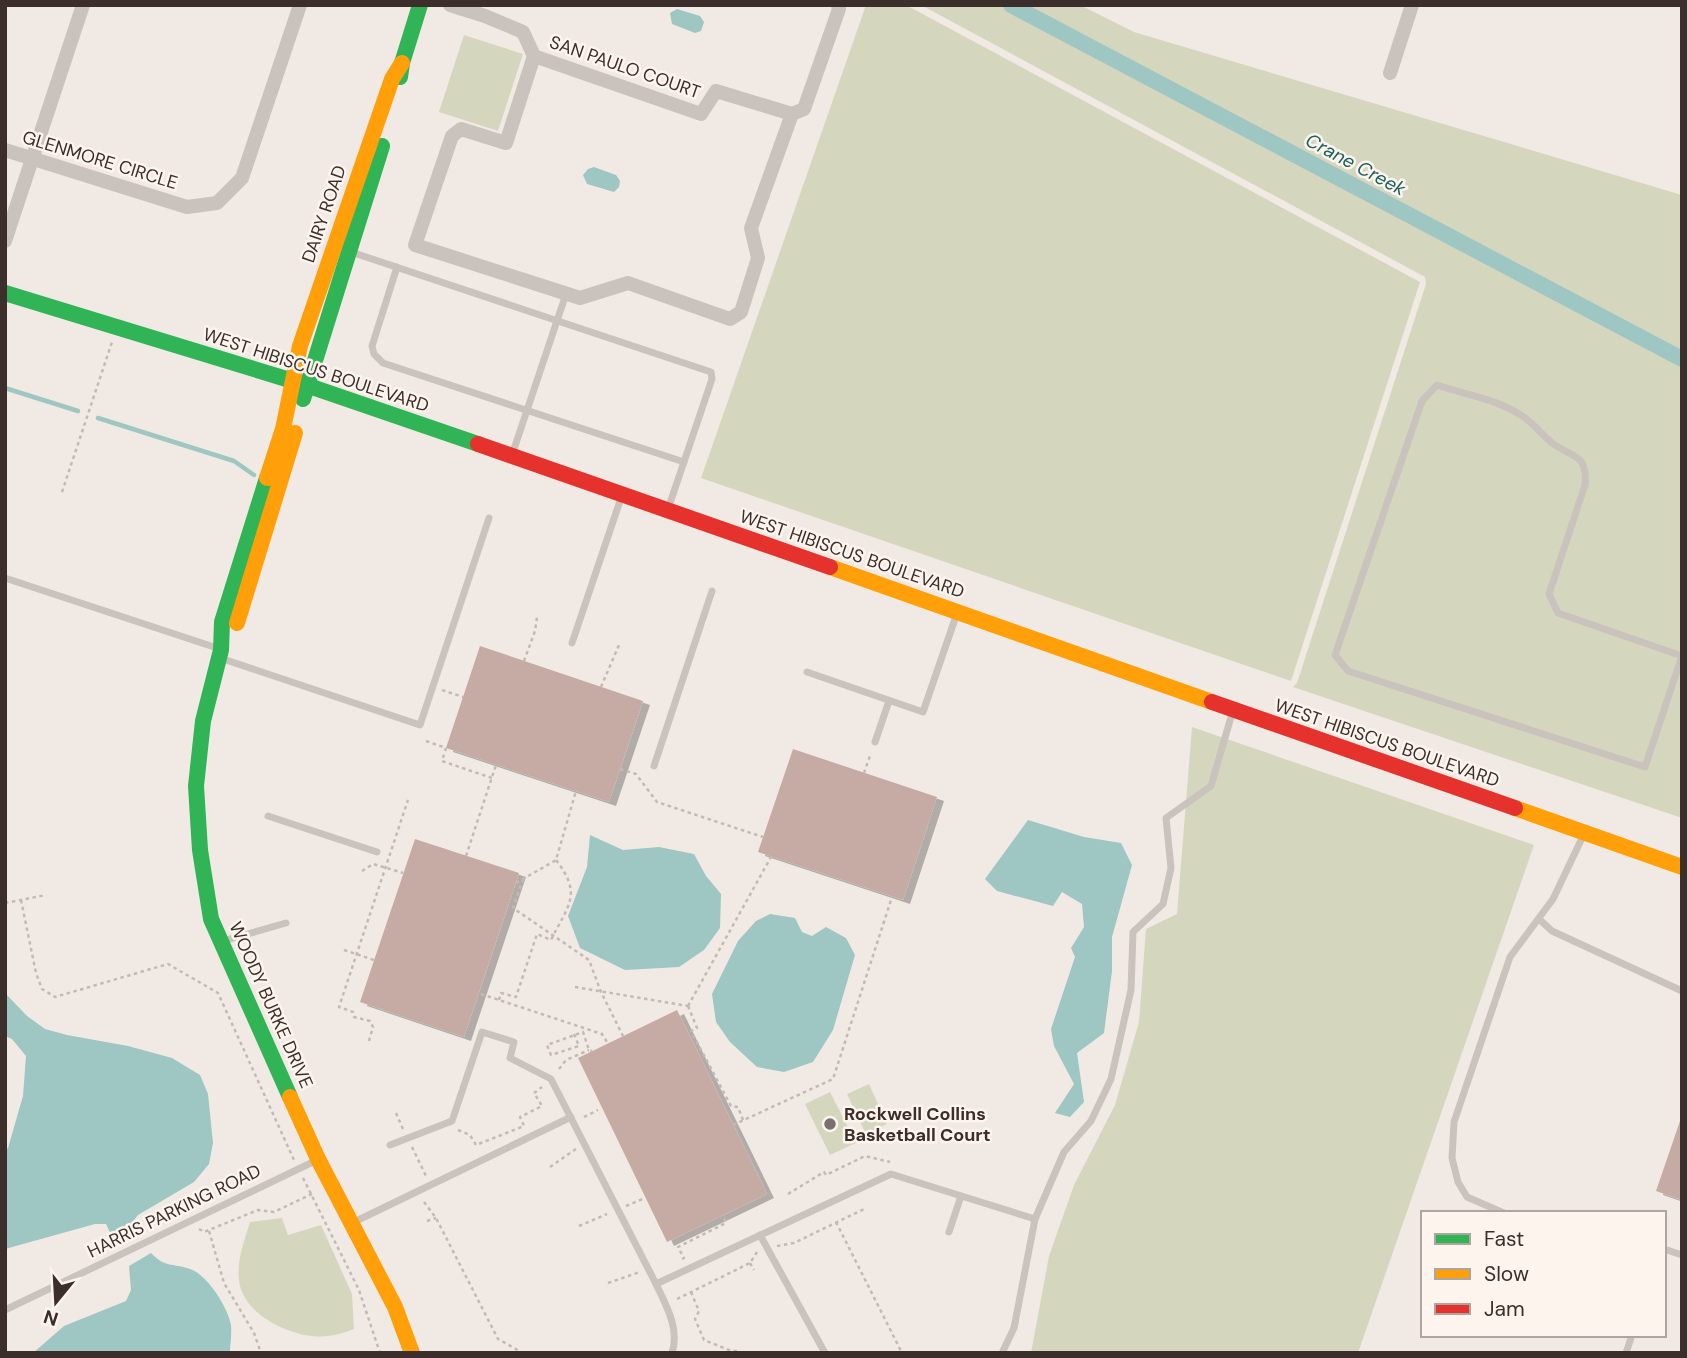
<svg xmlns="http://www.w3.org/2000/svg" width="1687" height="1358" viewBox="0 0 1687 1358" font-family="'DM Sans',sans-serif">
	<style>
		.green { fill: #d4d7bd }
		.water { fill: #9ec6c2 }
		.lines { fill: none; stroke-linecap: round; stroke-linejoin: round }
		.stream { stroke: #9ec6c2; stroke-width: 4.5 }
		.canal { stroke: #9ec6c2; stroke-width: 16 }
		.building { fill: #c6aba4; filter: url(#shadow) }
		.path { stroke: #c3bab5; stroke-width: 2.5; stroke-dasharray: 3.5 3.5; stroke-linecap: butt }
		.lane { stroke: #cac2bd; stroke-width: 7 }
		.street { stroke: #cac2bd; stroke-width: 14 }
		.fast { stroke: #30b455; stroke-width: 16 }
		.slow { stroke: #ff9f0a; stroke-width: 16 }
		.jam { stroke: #e5322d; stroke-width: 16 }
		.poi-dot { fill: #7b706b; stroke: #fcf4ed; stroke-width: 2.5 }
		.labels { text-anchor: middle; stroke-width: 5; stroke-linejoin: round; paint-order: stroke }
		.street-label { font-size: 18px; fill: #3c2e2a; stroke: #fcf4ed }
		.poi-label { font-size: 18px; font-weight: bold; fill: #3c2e2a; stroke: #fcf4ed; text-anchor: start }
		.water-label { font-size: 19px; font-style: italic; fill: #1a6361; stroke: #fcf4ed }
	</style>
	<defs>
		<filter id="shadow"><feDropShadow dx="7" dy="4" stdDeviation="0" flood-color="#0004"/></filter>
	</defs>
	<rect width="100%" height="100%" fill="#f1eae4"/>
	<g class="green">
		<polygon points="866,5 906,5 1420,282 1291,681 701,478"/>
		<polygon points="921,5 1080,5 1134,32 1682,195 1682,818 1293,687 1297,683 1426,284 1425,277"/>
		<polygon points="464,35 523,54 498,131 439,112"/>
		<polygon points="1192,727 1534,845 1358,1353 1031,1353 1049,1256 1074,1185 1115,1105 1139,1022 1146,929 1177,914"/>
		<polygon points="869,1084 887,1124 866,1134 847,1094"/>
		<polygon points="830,1092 856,1143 830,1155 805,1104"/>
		<path d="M282,1218L288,1235L321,1225L352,1294L354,1329C346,1332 337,1335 328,1336C297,1340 248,1318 240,1286C235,1264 244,1242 250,1222Z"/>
	</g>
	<g class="water">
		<polygon points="677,9 700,16 704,22 701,31 695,33 672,24 670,13"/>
		<polygon points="594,167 616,175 620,181 619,187 614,192 587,184 583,175 588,169"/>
		<polygon points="1028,820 1084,837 1121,843 1132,865 1112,937 1112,971 1104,1033 1077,1053 1084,1102 1070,1117 1055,1113 1074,1084 1054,1046 1051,1029 1075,957 1071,948 1084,927 1082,904 1062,892 1053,906 997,891 985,879"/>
		<polygon points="590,835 623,850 659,847 694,854 706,876 721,894 720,928 704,950 679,967 625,970 580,948 568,916 587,867"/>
		<polygon points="770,914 795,918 802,932 812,936 826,927 846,938 855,955 833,1030 813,1062 784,1072 757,1067 730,1042 716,1022 712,994 738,941 756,921"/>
		<polygon points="5,993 27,1016 45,1029 67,1035 128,1046 172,1058 200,1075 208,1094 213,1143 209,1164 194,1182 138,1215 131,1224 132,1234 115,1243 106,1224 95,1224 5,1249 5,1150 8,1148 23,1096 26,1056 12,1039 5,1036"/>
		<path d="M151,1253C165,1268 173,1263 190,1269C208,1275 228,1308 231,1325C232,1334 230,1344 230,1353H33L64,1326L126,1301L131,1290L129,1266Z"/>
	</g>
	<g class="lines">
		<g class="stream">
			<polyline points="5,388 78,411"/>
			<polyline points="98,418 234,461 254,475"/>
		</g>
		<polyline class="canal" points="1011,5 1682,359"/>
	</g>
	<g class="building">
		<polygon points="480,646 643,701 609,802 446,748"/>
		<polygon points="793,749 937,797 903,900 758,852"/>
		<polygon points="415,839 519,873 464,1037 360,1002"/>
		<polygon points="677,1010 767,1194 667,1242 578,1058"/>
		<polygon points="1680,1121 1682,1121 1682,1200 1656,1191"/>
	</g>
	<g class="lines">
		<g class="path">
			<polyline points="62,492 112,342"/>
			<polyline points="524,661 535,631 537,617"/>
			<polyline points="601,687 619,645"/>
			<polyline points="442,690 463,697"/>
			<polyline points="426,741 446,748 442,761 492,778"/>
			<polyline points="620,769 636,774 657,802 763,837"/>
			<polyline points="864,773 871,753"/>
			<polyline points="466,856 496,765"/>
			<polyline points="362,871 373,864 403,873"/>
			<polyline points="523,879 513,908 589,960 601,992 623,1036"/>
			<polyline points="516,883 556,860 576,791"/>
			<polyline points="21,900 36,973 42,989 55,997 168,964 218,993 294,1160"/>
			<polyline points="5,903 46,895"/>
			<polyline points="344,950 374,960"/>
			<polyline points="575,987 688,1006"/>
			<polyline points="481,994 602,1034 607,1042"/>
			<path d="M499,1000L501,993L516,997L537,934L551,940C568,905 583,895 556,860"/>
			<polyline points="688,1006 771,857"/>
			<polyline points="688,1006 697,1028 691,1031 731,1106 738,1107 743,1120"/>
			<polyline points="574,1034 579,1046 551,1055 547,1045 583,1032 589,1050 592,1051"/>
			<polyline points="369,1041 373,1027 370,1021 354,1017 353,1012 339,1007 408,800"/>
			<polyline points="559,1069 566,1060 589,1050"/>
			<polyline points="396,1113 403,1129"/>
			<polyline points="584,1117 598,1110"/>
			<polyline points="733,1125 833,1079 892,897"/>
			<polyline points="458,1130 470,1135 476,1145 524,1126 520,1117 542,1106 534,1093 542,1087"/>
			<polyline points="412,1147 426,1176"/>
			<polyline points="550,1167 576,1149"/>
			<polyline points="303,1178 359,1290 380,1353"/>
			<polyline points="788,1194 824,1172 826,1175 865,1156 890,1162"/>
			<polyline points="424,1202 436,1218 498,1339 523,1353"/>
			<polyline points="626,1206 645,1198"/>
			<polyline points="427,1221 436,1218"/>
			<polyline points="836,1222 902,1353"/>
			<polyline points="579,1226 607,1214"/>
			<polyline points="199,1229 204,1232 258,1210 274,1212 312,1194"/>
			<polyline points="209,1231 224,1283 254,1333 261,1353"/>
			<polyline points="777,1246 794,1243 864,1209"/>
			<polyline points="682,1259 684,1258 678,1247 726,1223 723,1215"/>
			<polyline points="750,1263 754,1270"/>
			<polyline points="608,1283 640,1272"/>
			<polyline points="691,1292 699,1311 695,1319 704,1340 729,1350 747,1353"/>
			<polyline points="677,1299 750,1263 757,1252"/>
			<polyline points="646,1353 646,1352"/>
		</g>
		<g class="lane">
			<polyline points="351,252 711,372 712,379 668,509"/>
			<polyline points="397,267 372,346 374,354 383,363 684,462"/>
			<polyline points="513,452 566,294"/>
			<polyline points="5,578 217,648"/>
			<polyline points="572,643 622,495"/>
			<path d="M1682,656L1558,613L1549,594L1585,485C1588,454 1573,458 1552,443C1541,434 1532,421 1519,414C1496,399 1463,394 1437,385L1422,401L1335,655L1348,671L1645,767L1682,656"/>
			<polyline points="223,659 420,725 489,518"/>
			<polyline points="807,672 923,712 956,616"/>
			<polyline points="875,742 889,701"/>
			<polyline points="654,766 712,591"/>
			<polyline points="268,816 377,852"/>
			<polyline points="1539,919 1552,931 1682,991"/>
			<polyline points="223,941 286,923"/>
			<path d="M390,1145L452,1121L482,1032L514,1042L510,1058L551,1079L656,1284C666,1305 680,1329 672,1353"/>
			<polyline points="1504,1213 1467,1197 1458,1182 1452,1158 1454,1122 1510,957 1553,899 1584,834"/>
			<polyline points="352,1223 571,1117"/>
			<polyline points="949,1232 961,1196"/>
			<polyline points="760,1235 825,1353"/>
			<polyline points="1664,1249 1682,1255"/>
			<polyline points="656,1284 891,1174 1035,1219"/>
			<polyline points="5,1310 317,1160"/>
			<polyline points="1002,1353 1014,1328 1035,1219 1064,1152 1091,1121 1111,1079 1131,990 1133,932 1163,904 1171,868 1166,818 1211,786 1233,710"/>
			<polyline points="1626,1353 1632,1335"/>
		</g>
		<g class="street">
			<polyline points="450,5 485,16 523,32 534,56 701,114 716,91 792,114"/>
			<polyline points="534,56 506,143 461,129 452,136 415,245 580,298 628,283 730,319 741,312 758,258 751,228 792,114 804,109 839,9 838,5"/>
			<polyline points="1390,73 1412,5"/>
			<polyline points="5,150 187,207 217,203 242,178 300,5"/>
			<polyline points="5,241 83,5"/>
		</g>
		<g class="fast">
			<polyline points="400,77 402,63 420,5"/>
			<polyline points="5,293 306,385 478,444"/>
			<polyline points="303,399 382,146"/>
			<polyline points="267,478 222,622 221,650 203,721 196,786 200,850 211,919 290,1097"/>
		</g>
		<g class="slow">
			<polyline points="267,478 283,429 300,346 392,79 402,63"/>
			<polyline points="830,567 1212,702"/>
			<polyline points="237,623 295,433"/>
			<polyline points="1515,808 1682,867"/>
			<polyline points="290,1097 318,1159 395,1307 412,1353"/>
		</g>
		<g class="jam">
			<polyline points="478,444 830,567"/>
			<polyline points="1212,702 1515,808"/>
		</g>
	</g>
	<circle class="poi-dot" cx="830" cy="1124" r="7"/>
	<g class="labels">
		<g class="street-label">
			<text transform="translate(625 67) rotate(19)" y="6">SAN PAULO COURT</text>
			<text transform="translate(100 160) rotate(17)" y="6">GLENMORE CIRCLE</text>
			<text transform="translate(324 214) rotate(-71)" y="6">DAIRY ROAD</text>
			<text transform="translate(316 370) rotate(18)" y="6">WEST HIBISCUS BOULEVARD</text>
			<text transform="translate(852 554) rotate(19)" y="6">WEST HIBISCUS BOULEVARD</text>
			<text transform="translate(1387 743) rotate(19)" y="6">WEST HIBISCUS BOULEVARD</text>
			<text transform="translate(271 1005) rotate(66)" y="6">WOODY BURKE DRIVE</text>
			<text transform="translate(174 1211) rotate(-26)" y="6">HARRIS PARKING ROAD</text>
		</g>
		<g class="poi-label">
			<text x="844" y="1120">Rockwell Collins<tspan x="844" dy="21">Basketball Court</tspan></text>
		</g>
		<g class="water-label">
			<text transform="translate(1356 164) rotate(28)" y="7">Crane Creek</text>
		</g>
	</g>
	<rect width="1687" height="1358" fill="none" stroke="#3c2e2a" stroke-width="14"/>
	<rect x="1421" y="1211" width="245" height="126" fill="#fcf4ed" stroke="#afa59f" stroke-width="2"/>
	<rect x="1435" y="1234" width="35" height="10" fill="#30b455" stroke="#afa59f" stroke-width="2"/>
	<text x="1484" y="1246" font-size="21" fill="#3c2e2a">Fast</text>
	<rect x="1435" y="1269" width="35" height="10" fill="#ff9f0a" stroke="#afa59f" stroke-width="2"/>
	<text x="1484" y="1281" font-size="21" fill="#3c2e2a">Slow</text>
	<rect x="1435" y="1304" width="35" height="10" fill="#e5322d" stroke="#afa59f" stroke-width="2"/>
	<text x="1484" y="1316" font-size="21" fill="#3c2e2a">Jam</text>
	<g transform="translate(56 1302) rotate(198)" stroke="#fcf4ed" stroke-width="5" paint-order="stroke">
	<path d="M0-5L12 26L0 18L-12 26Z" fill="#3c2e2a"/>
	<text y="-10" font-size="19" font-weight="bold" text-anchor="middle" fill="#3c2e2a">N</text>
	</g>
</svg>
